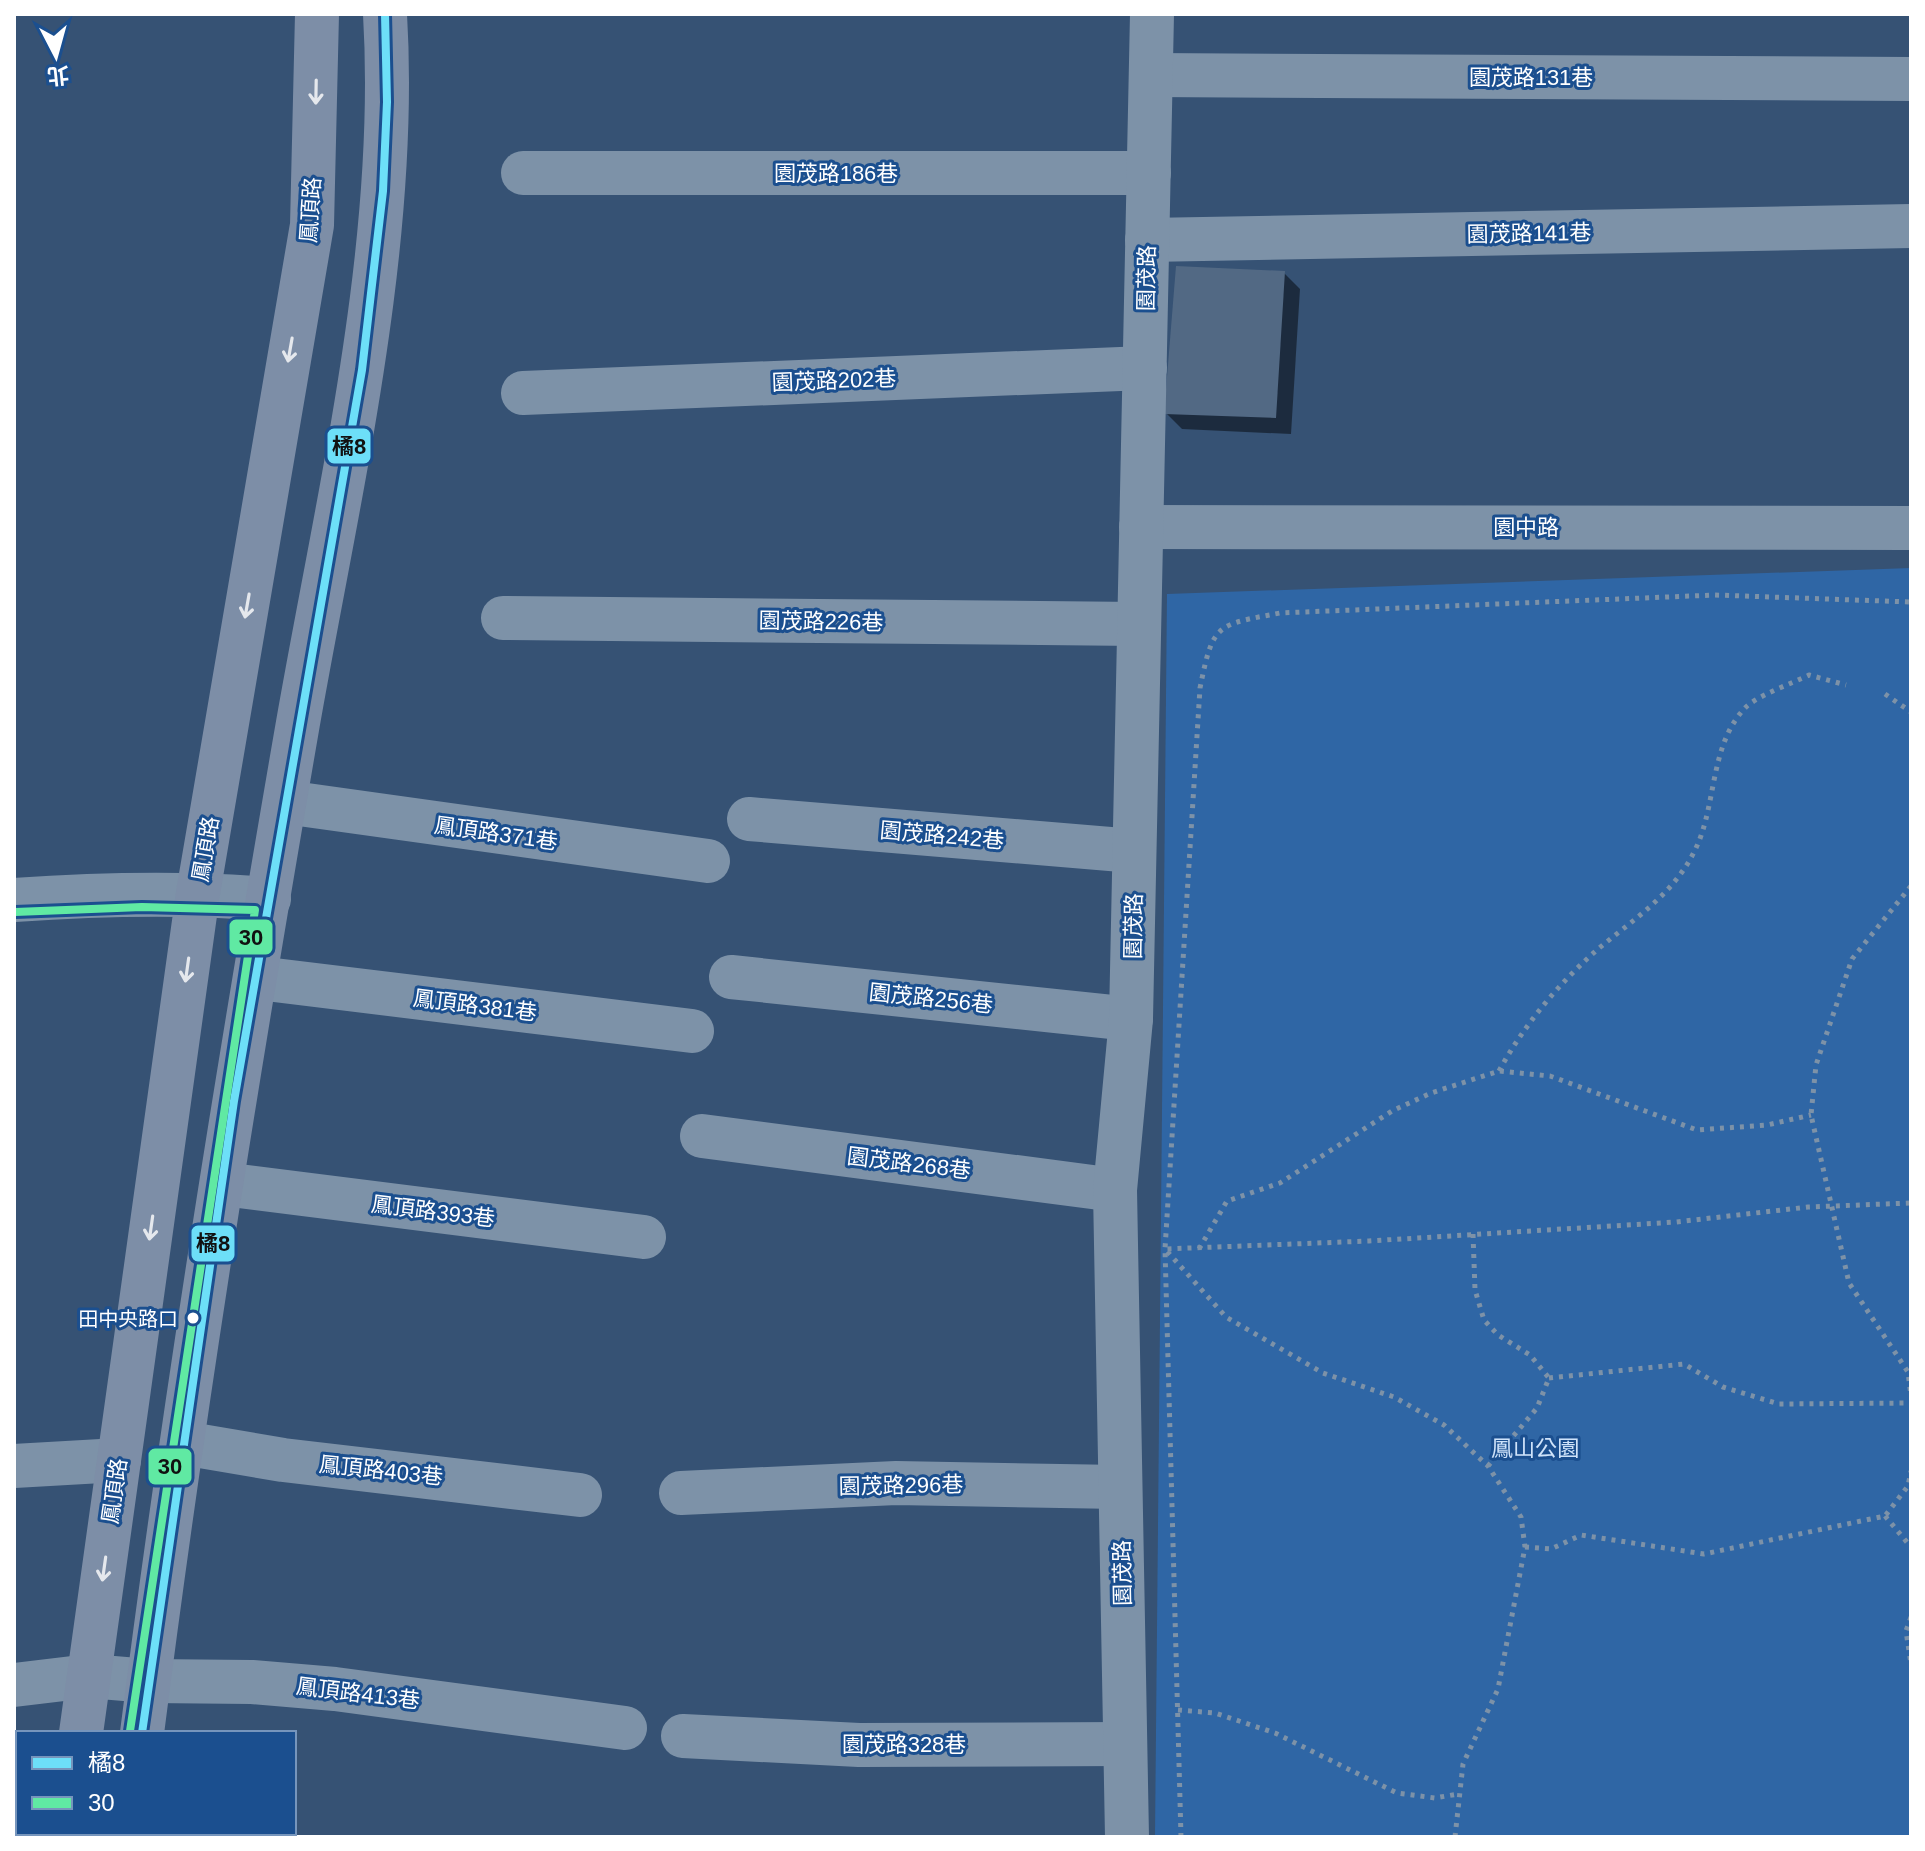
<svg xmlns="http://www.w3.org/2000/svg" width="1925" height="1851" viewBox="0 0 1925 1851" font-family="Arial,'Noto Sans TC',sans-serif">
	<style>
		.green { fill: #2f66a5 }
		.shadow { fill: #0007 }
		.building { fill: #526984 }
		.lines { fill: none; stroke-linecap: round; stroke-linejoin: round }
		.path { stroke: #7d92a8; stroke-width: 5; stroke-dasharray: 4 6; stroke-linecap: butt }
		.minor { stroke: #7d92a8; stroke-width: 44 }
		.major { stroke: #7d8ea7; stroke-width: 44 }
		.bus-1-casing { stroke: #1b4f8f; stroke-width: 14 }
		.bus-2-casing { stroke: #1b4f8f; stroke-width: 14 }
		.bus-1 { stroke: #6ddff8; stroke-width: 8 }
		.bus-2 { stroke: #60e9a3; stroke-width: 8 }
		.oneway { stroke: #e5e8ed }
		.bus-dot { fill: #fff; stroke: #1b4f8f; stroke-width: 3 }
		.labels { text-anchor: middle; stroke-width: 6; stroke-linejoin: round; paint-order: stroke }
		.bus-label { font-size: 20px; fill: #fff; stroke: #1b4f8f; text-anchor: end }
		.street-label { font-size: 22px; fill: #fff; stroke: #1b4f8f }
		.park-label { font-size: 22px; fill: #cfe3fa; stroke: #1b4f8f }
		.line-badge { stroke: #1b4f8f; stroke-width: 3 }
		.pale-badge-label { font-size: 22px; text-anchor: middle; font-weight: bold; fill: #111 }
	</style>
	<rect width="100%" height="100%" fill="#365274"/>
	<polygon class="green" points="1911,568 1911,1837 1155,1837 1167,594"/>
	<polygon class="shadow" points="1284,273 1300,289 1291,434 1182,429 1166,413"/>
	<polygon class="building" points="1176,266 1285,271 1276,418 1164,414"/>
	<g class="lines">
		<g class="path">
			<polyline points="1885,694 1911,712"/>
			<polyline points="1911,886 1852,959 1816,1065 1811,1115 1849,1283 1908,1372 1911,1396"/>
			<path d="M1499,1071C1524,1025 1559,983 1598,949C1634,919 1674,894 1695,850C1717,806 1709,746 1745,708C1756,696 1793,683 1809,675L1846,685"/>
			<polyline points="1473,1234 1475,1290 1484,1320 1498,1335 1530,1355 1549,1378 1537,1408 1488,1466"/>
			<polyline points="1199,1249 1227,1201 1280,1183 1392,1111 1431,1093 1499,1071 1550,1076 1697,1130 1767,1125 1811,1115"/>
			<polyline points="1549,1378 1684,1364 1723,1387 1779,1404 1911,1403"/>
			<polyline points="1885,1516 1911,1547"/>
			<polyline points="1525,1547 1551,1549 1581,1535 1704,1554 1885,1516 1908,1486 1911,1471"/>
			<polyline points="1911,1617 1906,1631 1911,1664"/>
			<polyline points="1178,1710 1215,1713 1275,1733 1397,1793 1435,1798 1458,1794"/>
			<path d="M1181,1837L1165,1249L1200,688C1213,623 1216,625 1280,613L1715,595L1911,602"/>
			<polyline points="1455,1837 1463,1764 1498,1689 1525,1547 1521,1517 1488,1466 1444,1425 1394,1397 1323,1373 1226,1317 1165,1249 1369,1241 1676,1222 1808,1207 1911,1203"/>
		</g>
		<g class="minor">
			<polyline points="1151,75 1911,79"/>
			<polyline points="523,173 1149,173"/>
			<polyline points="1147,240 1911,226"/>
			<polyline points="523,393 1145,368"/>
			<polyline points="1141,527 1911,528"/>
			<polyline points="503,618 1139,624"/>
			<polyline points="285,802 708,861"/>
			<polyline points="749,819 1134,851"/>
			<path d="M14,900C100,894 183,892 269,899"/>
			<polyline points="731,977 1131,1019"/>
			<polyline points="258,978 692,1031"/>
			<polyline points="702,1136 1115,1190"/>
			<polyline points="223,1184 644,1237"/>
			<polyline points="183,1443 283,1460 580,1495"/>
			<polyline points="14,1466 119,1460"/>
			<polyline points="681,1493 896,1483 1120,1487"/>
			<polyline points="14,1685 89,1676 149,1681 252,1682 335,1689 625,1728"/>
			<polyline points="683,1736 859,1745 1125,1744"/>
			<polyline points="1127,1837 1115,1190 1131,1019 1152,14"/>
		</g>
		<g class="major">
			<polyline points="81,1733 198,893 312,225 317,14"/>
			<path d="M142,1733C185,1395 240,1058 298,723C338,495 399,246 385,14"/>
			<polyline points="66,1837 67,1833"/>
			<polyline points="128,1837 129,1833"/>
		</g>
		<g class="bus-1-casing">
			<polyline id="bus-1" points="142,1733 234,1101 362,370 383,191 387,102 385,14"/>
		</g>
		<g class="bus-2-casing">
			<polyline id="bus-2" points="15,912 142,907 255,910 130,1731"/>
		</g>
		<use href="#bus-1" class="bus-1"/>
		<use href="#bus-2" class="bus-2"/>
	</g>
	<defs><path id="oneway-shaft" d="M-6 0H5M1.5-3L5.5 0L1.5 3" fill="none" stroke-width="1.6" stroke-linecap="round" stroke-linejoin="round" transform="scale(2)"/></defs>
	<g class="oneway">
		<use href="#oneway-shaft" transform="translate(316 92) rotate(91)"/>
		<use href="#oneway-shaft" transform="translate(290 350) rotate(100)"/>
		<use href="#oneway-shaft" transform="translate(247 606) rotate(100)"/>
		<use href="#oneway-shaft" transform="translate(187 970) rotate(98)"/>
		<use href="#oneway-shaft" transform="translate(151 1228) rotate(98)"/>
		<use href="#oneway-shaft" transform="translate(104 1569) rotate(98)"/>
	</g>
	<circle class="bus-dot" cx="193" cy="1318" r="7"/>
	<g class="labels">
		<g class="bus-label">
			<text x="178" y="1326">田中央路口</text>
		</g>
		<g class="street-label">
			<text x="1531" y="85">園茂路131巷</text>
			<text x="836" y="181">園茂路186巷</text>
			<text transform="translate(310 210) rotate(-86)" y="8">鳳頂路</text>
			<text transform="translate(1529 233) rotate(-1)" y="8">園茂路141巷</text>
			<text transform="translate(1146 278) rotate(-89)" y="8">園茂路</text>
			<text transform="translate(834 380) rotate(-2)" y="8">園茂路202巷</text>
			<text x="1526" y="535">園中路</text>
			<text transform="translate(821 621) rotate(1)" y="8">園茂路226巷</text>
			<text transform="translate(496 833) rotate(8)" y="8">鳳頂路371巷</text>
			<text transform="translate(942 835) rotate(5)" y="8">園茂路242巷</text>
			<text transform="translate(205 849) rotate(-80)" y="8">鳳頂路</text>
			<text transform="translate(1133 926) rotate(-89)" y="8">園茂路</text>
			<text transform="translate(931 998) rotate(6)" y="8">園茂路256巷</text>
			<text transform="translate(475 1005) rotate(7)" y="8">鳳頂路381巷</text>
			<text transform="translate(909 1163) rotate(7)" y="8">園茂路268巷</text>
			<text transform="translate(433 1211) rotate(7)" y="8">鳳頂路393巷</text>
			<text transform="translate(381 1470) rotate(6)" y="8">鳳頂路403巷</text>
			<text transform="translate(901 1485) rotate(-1)" y="8">園茂路296巷</text>
			<text transform="translate(114 1491) rotate(-82)" y="8">鳳頂路</text>
			<text transform="translate(1122 1573) rotate(-91)" y="8">園茂路</text>
			<text transform="translate(358 1693) rotate(7)" y="8">鳳頂路413巷</text>
			<text x="904" y="1752">園茂路328巷</text>
		</g>
		<g class="park-label">
			<text x="1535" y="1456">鳳山公園</text>
		</g>
	</g>
	<g class="line-badge">
		<rect x="326" y="427" width="46" height="38" rx="8" fill="#6ddff8"/>
		<rect x="228" y="918" width="46" height="38" rx="8" fill="#60e9a3"/>
		<rect x="190" y="1224" width="46" height="39" rx="8" fill="#6ddff8"/>
		<rect x="147" y="1447" width="46" height="39" rx="8" fill="#60e9a3"/>
	</g>
	<g class="pale-badge-label">
		<text x="349" y="454">橘8</text>
		<text x="251" y="945">30</text>
		<text x="213" y="1251">橘8</text>
		<text x="170" y="1474">30</text>
	</g>
	<rect width="1925" height="1851" fill="none" stroke="#ffffff" stroke-width="32"/>
	<rect x="16" y="1731" width="280" height="104" fill="#1b4f8f" stroke="#7695bc" stroke-width="2"/>
	<rect x="32" y="1757" width="40" height="12" fill="#6ddff8" stroke="#7695bc" stroke-width="2"/>
	<text x="88" y="1771" font-size="24" fill="#ffffff">橘8</text>
	<rect x="32" y="1797" width="40" height="12" fill="#60e9a3" stroke="#7695bc" stroke-width="2"/>
	<text x="88" y="1811" font-size="24" fill="#ffffff">30</text>
	<g transform="translate(56 56) rotate(174)" stroke="#1b4f8f" stroke-width="6" paint-order="stroke">
	<path d="M0-6L14 30L0 20L-14 30Z" fill="#ffffff"/>
	<text y="-12" font-size="22" font-weight="bold" text-anchor="middle" fill="#ffffff">北</text>
	</g>
</svg>
